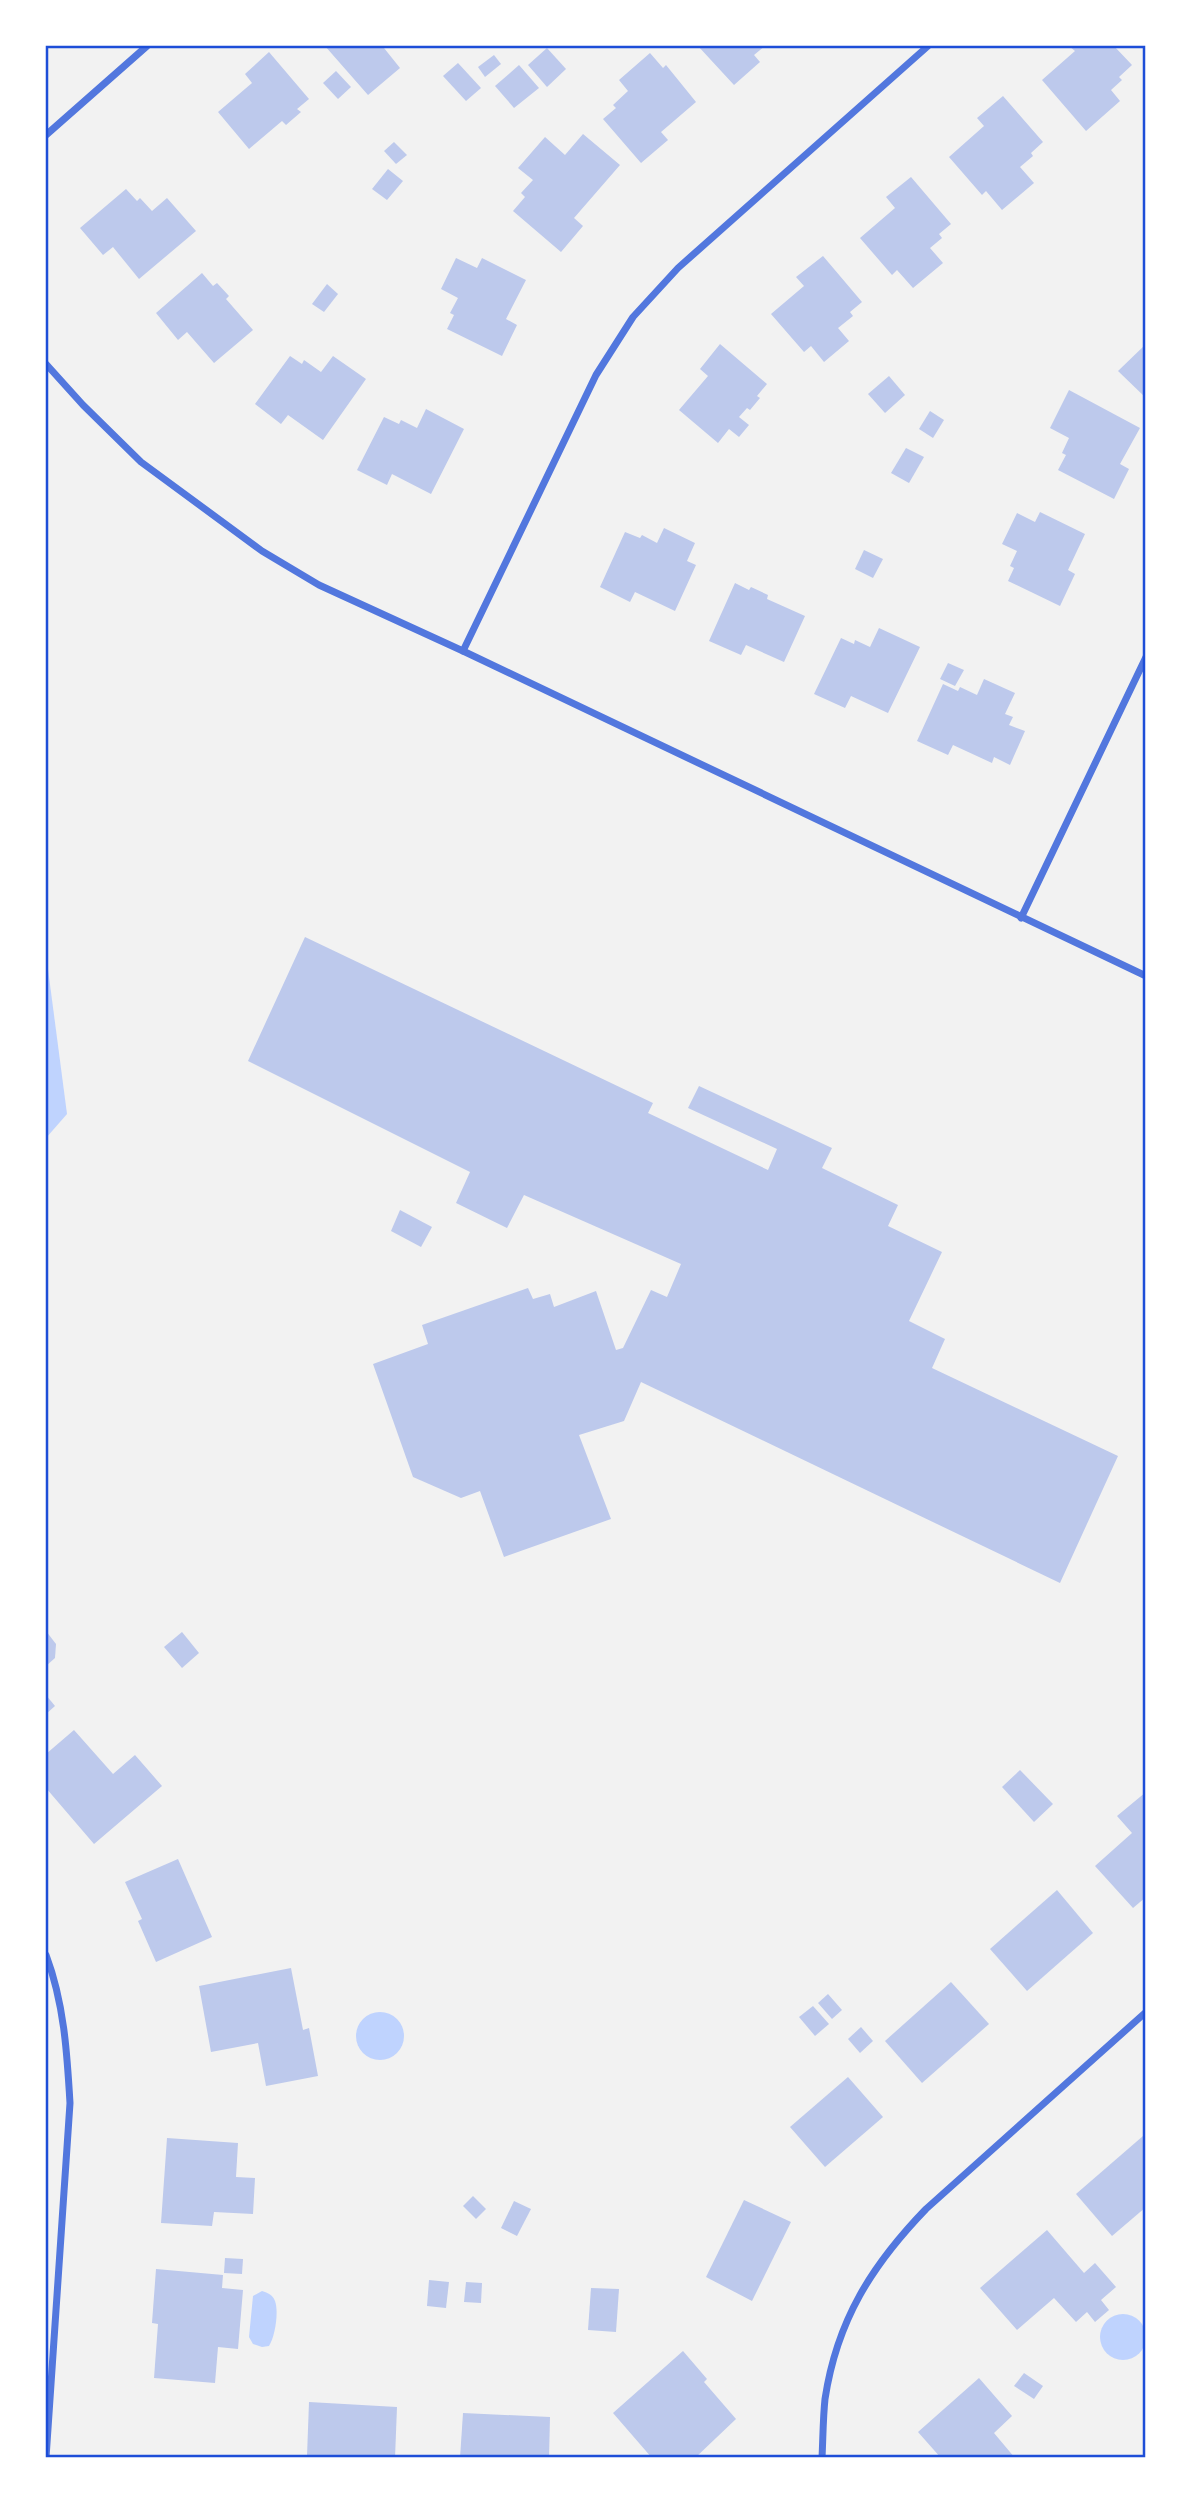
<svg xmlns="http://www.w3.org/2000/svg" width="1191" height="2503" viewBox="0 0 1191 2503" font-family="Arial,sans-serif">
	<style>
		.water { fill: #bfd3fe }
		.building { fill: #bdc9ec }
		.lines { fill: none; stroke-linecap: round; stroke-linejoin: round }
		.minor { stroke: #5277de; stroke-width: 7 }
		.neatline { fill: none; stroke: #1d4ed8; stroke-width: 2.5 }
	</style>
	<rect width="100%" height="100%" fill="#f2f2f2"/>
	<g class="water">
		<polygon points="46,954 67,1114 46,1138"/>
		<circle cx="380" cy="2036" r="24"/>
		<path d="M262,2291C268,2293 273,2295 275,2301C279,2312 275,2337 269,2346L262,2347L253,2344L249,2337L253,2296Z"/>
		<circle cx="1123" cy="2337" r="23"/>
	</g>
	<g class="building">
		<polygon points="325,46 387,46 384,48 400,68 368,95"/>
		<polygon points="698,46 765,46 754,55 760,62 734,85"/>
		<polygon points="1069,46 1114,46 1132,65 1119,77 1122,80 1111,90 1120,101 1086,131 1042,80 1075,51"/>
		<polygon points="547,48 566,69 547,87 528,65"/>
		<polygon points="269,52 309,99 297,109 301,112 286,125 282,121 249,149 218,112 252,83 245,74"/>
		<polygon points="650,53 663,68 666,65 696,102 661,132 668,140 641,163 603,119 616,108 613,105 628,91 619,80"/>
		<polygon points="494,55 501,64 485,77 478,67"/>
		<polygon points="458,63 481,88 466,101 443,76"/>
		<polygon points="519,65 539,88 514,108 495,86"/>
		<polygon points="336,71 351,87 338,99 323,83"/>
		<polygon points="1003,96 1043,142 1031,153 1033,156 1020,167 1034,183 1002,210 986,191 982,195 949,157 984,126 977,118"/>
		<polygon points="583,134 620,165 574,218 583,226 561,252 513,211 525,197 521,193 533,180 518,168 545,137 565,155"/>
		<polygon points="394,142 407,155 396,164 384,151"/>
		<polygon points="388,169 403,181 387,200 372,189"/>
		<polygon points="911,177 951,224 939,234 942,238 930,248 943,263 913,288 897,270 892,275 860,238 895,208 886,197"/>
		<polygon points="126,189 137,201 140,198 152,211 167,198 196,231 139,279 113,247 103,255 80,228"/>
		<polygon points="823,256 862,302 850,312 853,316 838,328 849,341 824,362 811,346 804,352 771,314 804,286 796,277"/>
		<polygon points="456,258 477,268 482,258 526,280 506,319 517,325 502,356 447,329 454,315 450,313 458,298 441,289"/>
		<polygon points="202,273 213,286 217,283 229,296 226,299 253,330 214,363 187,332 178,340 156,313"/>
		<polygon points="327,284 338,294 324,312 312,304"/>
		<polygon points="720,344 767,384 757,396 760,398 750,410 747,408 739,417 749,425 739,437 729,429 718,443 679,410 708,376 700,369"/>
		<polygon points="1146,344 1146,398 1118,371"/>
		<polygon points="290,356 302,364 304,360 321,372 333,356 366,379 323,440 288,415 281,424 255,404"/>
		<polygon points="889,376 905,395 885,413 868,394"/>
		<polygon points="1069,390 1140,428 1120,464 1129,469 1114,499 1058,470 1066,455 1062,453 1069,438 1050,428"/>
		<polygon points="426,409 464,429 431,494 392,474 387,485 357,470 384,417 399,424 401,420 417,428"/>
		<polygon points="930,411 944,420 933,438 919,429"/>
		<polygon points="906,448 924,457 909,483 891,473"/>
		<polygon points="1040,512 1085,534 1068,570 1075,574 1060,606 1008,581 1014,568 1010,566 1017,551 1002,544 1017,513 1035,522"/>
		<polygon points="664,528 695,543 687,561 696,565 675,611 635,592 630,602 600,587 625,532 640,538 642,535 657,543"/>
		<polygon points="864,550 883,559 873,578 855,569"/>
		<polygon points="735,583 749,590 751,587 768,595 767,599 805,616 784,662 746,645 741,655 709,641"/>
		<polygon points="879,628 920,647 888,713 851,696 845,708 814,694 841,638 854,644 855,640 870,647"/>
		<polygon points="948,663 964,670 955,686 940,679"/>
		<polygon points="984,679 1015,693 1005,714 1013,717 1009,725 1025,731 1010,765 994,757 992,763 953,745 948,755 917,741 943,684 958,691 960,687 977,695"/>
		<polygon points="305,937 653,1103 648,1113 768,1170 777,1149 688,1108 699,1086 832,1148 822,1168 898,1205 888,1226 942,1252 909,1321 945,1339 932,1368 1118,1456 1060,1583 641,1382 624,1421 579,1435 611,1519 504,1557 480,1491 461,1498 413,1477 373,1364 428,1344 422,1325 528,1288 533,1299 550,1294 554,1307 596,1291 616,1350 623,1348 651,1290 667,1297 681,1264 524,1195 507,1228 456,1203 470,1172 248,1061"/>
		<polygon points="400,1210 432,1227 421,1247 391,1231"/>
		<polygon points="46,1631 56,1644 55,1658 46,1666"/>
		<polygon points="182,1632 199,1653 182,1668 164,1647"/>
		<polygon points="46,1695 55,1706 46,1714"/>
		<polygon points="74,1730 113,1774 135,1755 162,1786 94,1844 46,1788 46,1754"/>
		<polygon points="1020,1770 1053,1804 1034,1822 1002,1787"/>
		<polygon points="1146,1792 1146,1897 1133,1908 1095,1866 1132,1833 1117,1816"/>
		<polygon points="178,1859 212,1937 156,1962 138,1921 142,1919 125,1882"/>
		<polygon points="1057,1890 1093,1933 1027,1991 990,1949"/>
		<polygon points="291,1968 303,2030 309,2028 318,2076 266,2086 258,2043 211,2052 199,1986"/>
		<polygon points="951,1982 989,2024 922,2083 885,2041"/>
		<polygon points="828,1994 842,2010 832,2019 818,2003"/>
		<polygon points="813,2006 829,2024 815,2036 799,2017"/>
		<polygon points="861,2027 873,2041 860,2053 848,2039"/>
		<polygon points="848,2077 883,2117 825,2167 790,2127"/>
		<polygon points="1143,2136 1146,2138 1146,2207 1112,2236 1076,2194"/>
		<polygon points="167,2138 238,2143 236,2177 255,2178 253,2214 214,2212 212,2226 161,2223"/>
		<polygon points="473,2196 486,2209 476,2219 463,2206"/>
		<polygon points="744,2200 791,2222 752,2301 706,2277"/>
		<polygon points="514,2201 531,2209 517,2236 501,2228"/>
		<polygon points="1047,2230 1084,2273 1095,2263 1116,2287 1101,2300 1109,2310 1095,2322 1087,2312 1076,2322 1054,2298 1017,2330 980,2288"/>
		<polygon points="225,2258 243,2259 242,2274 224,2273"/>
		<polygon points="156,2269 223,2275 222,2288 243,2290 238,2349 218,2347 215,2383 154,2378 158,2324 152,2323"/>
		<polygon points="429,2280 449,2282 446,2308 427,2306"/>
		<polygon points="466,2282 482,2283 481,2303 464,2302"/>
		<polygon points="591,2288 619,2289 616,2332 588,2330"/>
		<polygon points="683,2351 707,2379 704,2382 736,2419 695,2458 652,2458 613,2413"/>
		<polygon points="1024,2373 1043,2386 1034,2399 1014,2386"/>
		<polygon points="979,2378 1012,2416 994,2433 1015,2458 941,2458 918,2432"/>
		<polygon points="309,2402 397,2407 395,2458 307,2456"/>
		<polygon points="463,2413 550,2417 549,2458 460,2458"/>
	</g>
	<g class="lines">
		<g class="minor">
			<polyline points="46,135 147,46"/>
			<polyline points="46,364 83,405 141,462 262,551 319,585 463,651 1146,976"/>
			<polyline points="463,651 596,375 633,317 678,268 928,46"/>
			<polyline points="1021,918 1146,657"/>
			<path d="M46,1955C64,2003 67,2052 70,2103L46,2458"/>
			<path d="M822,2458C823,2438 823,2418 825,2399C837,2320 872,2265 926,2209L1146,2012"/>
		</g>
	</g>
	<rect width="1191" height="2503" fill="none" stroke="#ffffff" stroke-width="94"/>
	<rect x="47" y="47" width="1097" height="2409" class="neatline"/>
</svg>
